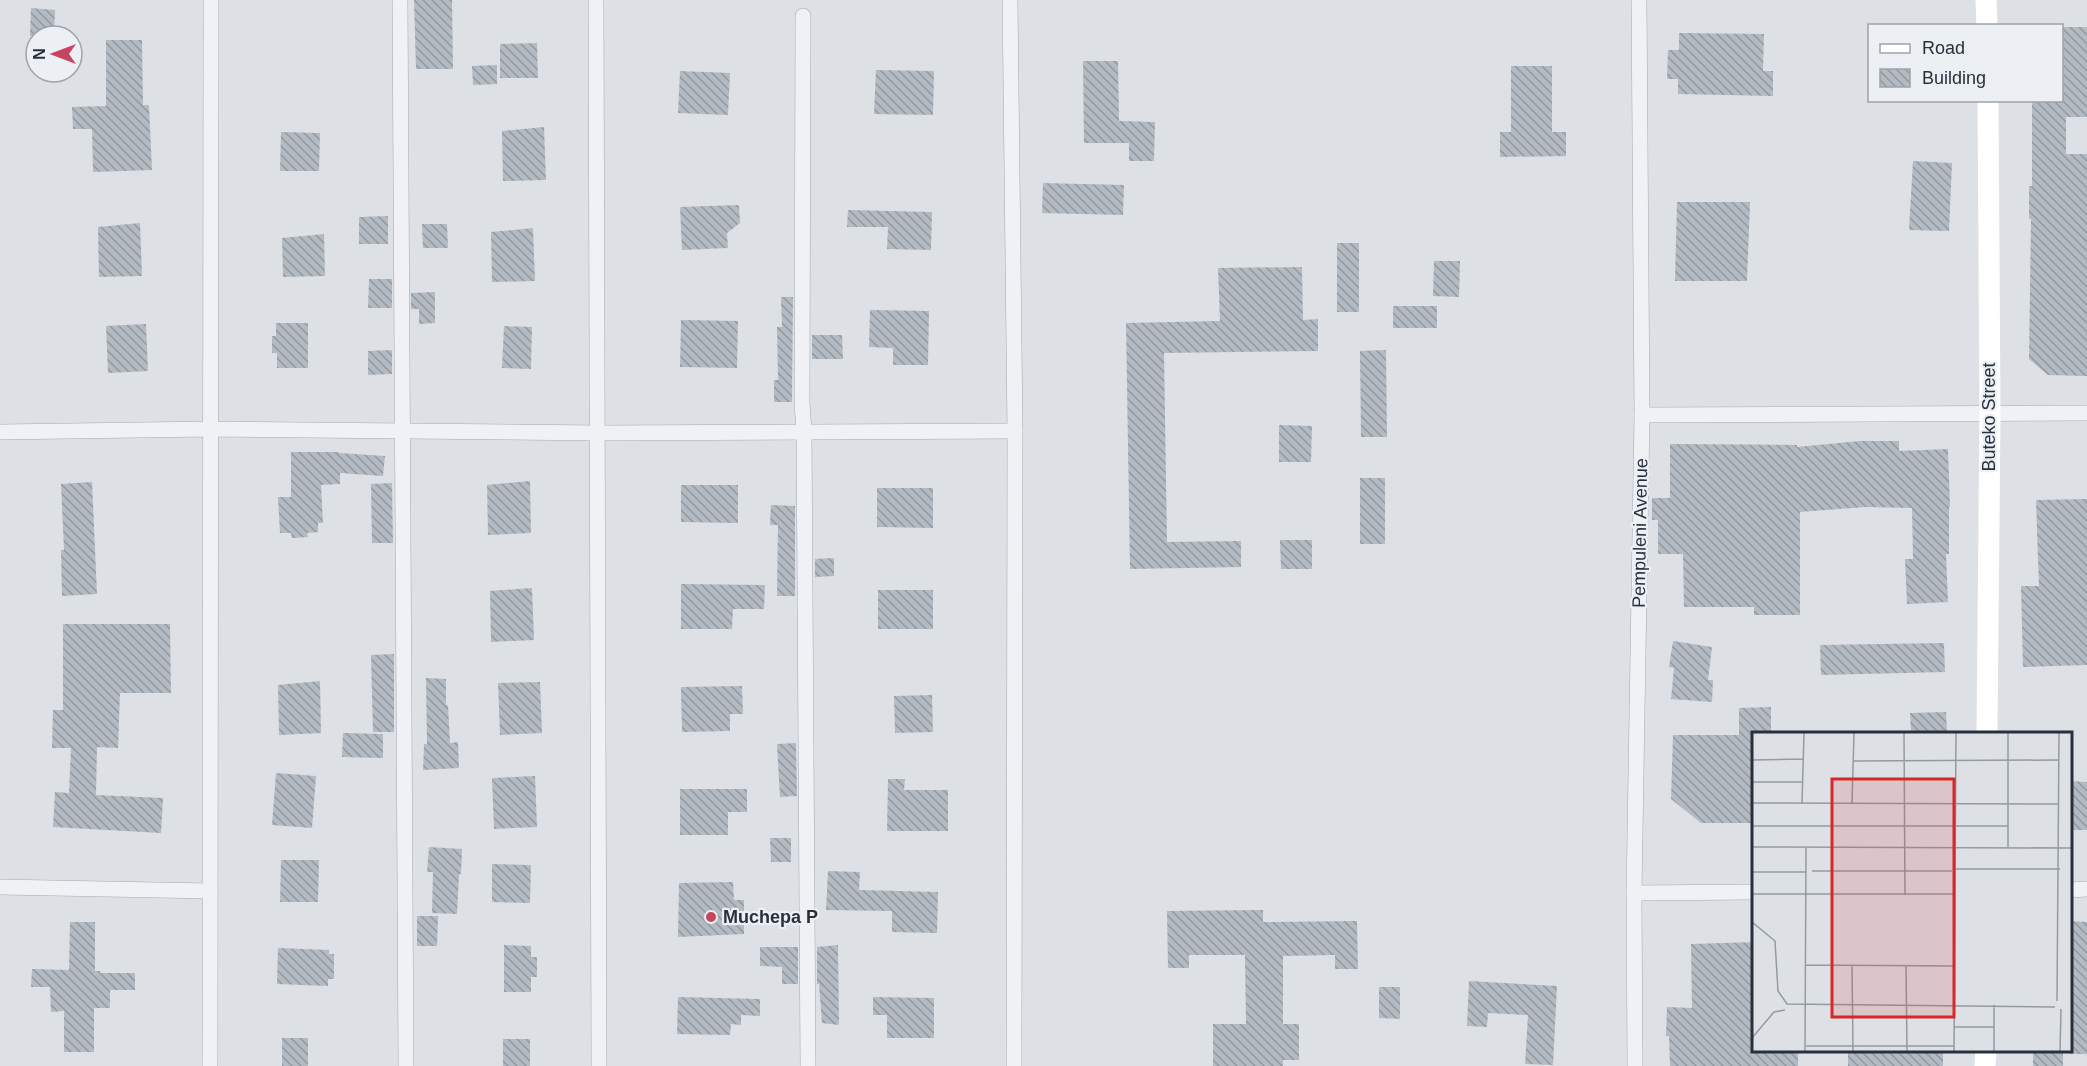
<svg xmlns="http://www.w3.org/2000/svg" width="2087" height="1066" viewBox="0 0 2087 1066" font-family="Arial,sans-serif">
	<style>
		.building { fill: url(#building-back-hatch) }
		.lines { fill: none; stroke-linecap: round; stroke-linejoin: round }
		.street-casing { stroke: #a3a8b0; stroke-width: 16 }
		.street { stroke: #eff1f5; stroke-width: 15 }
		.secondary { stroke: #fff; stroke-width: 21 }
		.poi-dot { fill: #c84561; stroke: #ecf0f4; stroke-width: 2 }
		.labels { text-anchor: middle; stroke-width: 4.5; stroke-linejoin: round; paint-order: stroke }
		.street-label { font-size: 18px; fill: #27303c; stroke: #ecf0f4 }
		.poi-label { font-size: 18px; font-weight: bold; fill: #27303c; stroke: #ecf0f4; text-anchor: start }
		.inset-road { fill: none; stroke: #949aa2; stroke-width: 1.5 }
		.view { fill: #d62828; fill-opacity: 0.15; stroke: #d62828; stroke-width: 3 }
		.inset-edge { fill: none; stroke: #27303c; stroke-width: 3 }
	</style>
	<defs>
		<pattern id="building-back-hatch" width="6" height="6" patternUnits="userSpaceOnUse" patternTransform="scale(1.5)"><rect width="6" height="6" fill="#b4bac2"/><path d="M-1 5l2 2M0 0l6 6M5-1l2 2" fill="none" stroke="#92989f"/></pattern>
	</defs>
	<rect width="100%" height="100%" fill="#dde1e6"/>
	<g class="building">
		<polygon points="414,0 452,0 453,69 416,69"/>
		<polygon points="31,8 55,10 54,36 30,36"/>
		<polygon points="2061,27 2087,27 2087,117 2066,117 2066,154 2087,154 2087,376 2048,375 2029,359 2031,219 2029,219 2029,186 2032,186 2032,100 2061,100"/>
		<polygon points="1679,33 1764,34 1763,71 1773,71 1773,96 1678,94 1678,79 1667,79 1668,50 1679,50"/>
		<polygon points="106,40 142,40 143,105 149,105 152,170 93,172 92,129 73,129 72,107 106,106"/>
		<polygon points="537,43 538,78 500,78 500,44"/>
		<polygon points="1083,61 1118,61 1119,121 1155,122 1154,161 1129,161 1129,143 1084,143"/>
		<polygon points="497,65 497,84 473,85 472,66"/>
		<polygon points="1511,66 1552,66 1552,132 1566,132 1566,156 1500,157 1500,132 1511,132"/>
		<polygon points="876,70 934,71 933,115 874,114"/>
		<polygon points="680,71 730,73 728,115 678,113"/>
		<polygon points="544,127 546,180 503,181 502,131"/>
		<polygon points="281,132 320,133 319,171 280,171"/>
		<polygon points="1913,161 1952,163 1949,231 1909,230"/>
		<polygon points="1043,183 1124,185 1123,215 1042,213"/>
		<polygon points="1677,202 1750,202 1747,281 1675,281"/>
		<polygon points="739,205 740,223 727,233 728,248 682,250 680,207"/>
		<polygon points="848,210 932,212 931,250 887,249 888,227 847,227"/>
		<polygon points="388,216 388,244 359,244 359,217"/>
		<polygon points="140,223 142,276 99,277 98,227"/>
		<polygon points="422,224 447,224 448,248 423,248"/>
		<polygon points="533,228 535,281 492,282 491,232"/>
		<polygon points="324,234 325,276 283,277 282,238"/>
		<rect x="1337" y="243" width="22" height="69"/>
		<polygon points="1434,261 1460,261 1459,297 1433,296"/>
		<polygon points="1302,267 1303,320 1318,319 1318,351 1164,353 1167,542 1241,541 1241,567 1130,569 1126,323 1220,321 1218,268"/>
		<polygon points="369,279 392,279 392,308 368,308"/>
		<polygon points="435,292 435,323 419,324 419,309 411,309 411,293"/>
		<polygon points="781,297 793,297 792,402 774,402 774,380 778,380 777,327 782,327"/>
		<rect x="1393" y="306" width="44" height="22"/>
		<polygon points="870,310 929,311 928,365 893,365 893,348 869,347"/>
		<polygon points="681,320 738,321 737,368 680,367"/>
		<polygon points="276,323 308,323 308,368 277,368 277,353 272,353 272,336 276,336"/>
		<polygon points="146,324 148,371 108,373 106,326"/>
		<polygon points="504,326 532,327 531,369 502,368"/>
		<polygon points="812,335 842,335 843,359 812,359"/>
		<polygon points="392,350 392,374 368,375 368,351"/>
		<polygon points="1386,350 1387,437 1361,437 1360,351"/>
		<polygon points="1279,425 1312,426 1311,462 1279,462"/>
		<polygon points="1860,441 1899,441 1899,451 1948,449 1950,507 1949,507 1949,554 1946,554 1948,602 1907,604 1905,559 1913,559 1912,508 1865,507 1800,512 1800,615 1754,615 1754,607 1684,607 1683,554 1658,554 1658,520 1652,520 1652,498 1670,498 1670,444 1797,445 1797,447"/>
		<polygon points="291,452 339,452 339,453 385,456 383,476 340,473 340,484 321,485 323,523 318,523 318,532 307,533 308,537 292,538 291,533 280,533 278,497 291,497"/>
		<rect x="1360" y="478" width="25" height="66"/>
		<polygon points="530,481 531,533 488,535 487,485"/>
		<polygon points="92,482 97,594 62,596 61,550 64,550 61,484"/>
		<polygon points="392,483 393,543 372,543 371,484"/>
		<polygon points="681,485 738,485 738,523 681,522"/>
		<polygon points="877,488 933,488 933,528 877,527"/>
		<polygon points="2087,499 2087,665 2023,667 2021,586 2039,586 2036,500"/>
		<polygon points="771,505 795,506 795,596 777,596 778,525 770,525"/>
		<polygon points="1280,540 1312,540 1312,569 1281,569"/>
		<polygon points="834,558 834,576 815,577 815,559"/>
		<polygon points="681,584 765,585 764,609 733,609 732,629 681,629"/>
		<polygon points="532,588 534,640 491,642 490,591"/>
		<rect x="878" y="590" width="55" height="39"/>
		<polygon points="63,624 170,624 171,693 120,693 118,748 97,747 96,795 163,798 161,833 53,827 55,792 69,793 71,748 52,748 53,710 63,710"/>
		<polygon points="1673,641 1712,647 1708,680 1713,680 1712,702 1671,699 1674,668 1669,667"/>
		<polygon points="1944,643 1945,672 1821,675 1820,645"/>
		<polygon points="394,654 394,732 373,732 371,655"/>
		<polygon points="426,678 446,679 446,705 448,705 450,743 458,742 459,768 423,770 424,744 427,744"/>
		<polygon points="320,681 321,733 279,735 278,685"/>
		<polygon points="540,682 542,733 500,735 498,683"/>
		<polygon points="742,686 743,714 730,714 730,731 682,732 681,687"/>
		<polygon points="932,695 933,732 895,733 894,696"/>
		<polygon points="1771,707 1771,733 1754,733 1754,823 1701,823 1671,799 1673,735 1739,735 1739,708"/>
		<polygon points="1946,712 1947,733 1911,733 1910,713"/>
		<polygon points="343,733 383,734 383,758 342,757"/>
		<polygon points="796,743 797,796 780,797 777,744"/>
		<polygon points="276,773 316,776 312,828 272,825"/>
		<polygon points="535,776 537,827 494,829 492,778"/>
		<polygon points="888,779 905,779 904,790 948,790 948,831 887,831"/>
		<polygon points="2070,781 2087,782 2087,830 2070,830"/>
		<polygon points="680,789 747,789 747,812 728,812 728,835 680,835"/>
		<polygon points="770,838 791,838 791,862 771,862"/>
		<polygon points="429,847 462,849 461,874 459,874 457,914 432,913 433,872 427,872"/>
		<polygon points="281,860 319,860 318,902 280,902"/>
		<polygon points="492,864 531,865 530,903 492,902"/>
		<polygon points="828,871 860,872 859,890 938,892 937,933 892,932 892,911 826,910"/>
		<polygon points="733,882 734,900 744,900 744,934 678,937 679,883"/>
		<polygon points="1263,910 1263,922 1357,921 1358,969 1335,969 1335,955 1283,956 1283,1024 1299,1024 1299,1060 1283,1060 1283,1066 1213,1066 1213,1024 1246,1024 1245,955 1189,955 1189,968 1168,968 1167,911"/>
		<polygon points="417,916 438,916 437,946 417,946"/>
		<polygon points="2070,921 2087,922 2087,1054 2070,1054"/>
		<polygon points="70,922 95,922 95,971 100,971 100,973 135,973 135,990 110,990 110,1008 94,1008 94,1052 64,1052 64,1011 51,1012 50,987 31,987 32,969 69,970"/>
		<polygon points="1754,942 1754,1050 1798,1050 1798,1066 1670,1066 1669,1036 1666,1036 1667,1007 1692,1008 1691,944"/>
		<polygon points="504,945 531,946 531,957 537,957 537,977 531,977 531,992 504,992"/>
		<polygon points="838,945 839,1025 822,1023 819,984 817,984 817,947"/>
		<polygon points="760,947 798,947 798,984 782,984 782,967 760,966"/>
		<polygon points="278,948 329,950 329,954 334,954 334,979 328,979 328,986 277,984"/>
		<polygon points="1469,981 1557,986 1553,1065 1525,1064 1528,1015 1488,1013 1487,1027 1467,1026"/>
		<polygon points="1379,987 1400,987 1400,1019 1379,1018"/>
		<polygon points="678,997 760,999 760,1016 741,1015 741,1025 731,1024 730,1035 677,1034"/>
		<polygon points="873,997 934,998 934,1038 887,1038 887,1015 873,1015"/>
		<rect x="282" y="1038" width="26" height="28"/>
		<rect x="503" y="1039" width="27" height="27"/>
		<rect x="1848" y="1050" width="95" height="16"/>
		<rect x="2033" y="1050" width="30" height="16"/>
	</g>
	<g class="lines">
		<g class="street-casing">
			<g id="street">
				<polyline points="400,0 406,1066"/>
				<polyline points="596,0 599,1066"/>
				<polyline points="1010,0 1015,431 1014,1066"/>
				<polyline points="803,16 802,403 804,431 808,1066"/>
				<polyline points="1642,415 2087,413"/>
				<polyline points="0,432 210,429 598,433 1015,431"/>
				<polyline points="0,887 210,891"/>
				<polyline points="2070,890 2087,889"/>
				<polyline points="1634,893 1754,892"/>
				<polyline points="210,1066 211,0"/>
				<polyline points="1635,1066 1634,893 1642,415 1639,0"/>
			</g>
		</g>
		<use href="#street" class="street"/>
		<g class="secondary">
			<polyline points="1986,0 1987,26"/>
			<polyline points="1987,733 1990,413 1988,100"/>
			<polyline points="1985,1066 1986,1050"/>
		</g>
	</g>
	<circle class="poi-dot" cx="711" cy="917" r="6"/>
	<g class="labels">
		<g class="street-label">
			<text transform="translate(1989 417) rotate(-90)" y="6">Buteko Street</text>
			<text transform="translate(1640 533) rotate(-89)" y="6">Pempuleni Avenue</text>
		</g>
		<g class="poi-label">
			<text x="723" y="923">Muchepa P</text>
		</g>
	</g>
	<g transform="translate(1752 732)">
		<rect width="320" height="320" fill="#dde1e6"/>
		<path class="inset-road" d="M152,1L153,163M256,1V115M0,28L51,27M101,29L306,28M0,50H51M0,71L307,72M50,71L52,1M100,71L102,1M0,94H256M0,115L320,116M203,137H308M60,139H200M0,140H54M0,162H203M0,190L23,209L26,259L35,272L303,275M53,233L203,234M100,233L101,319M154,234L155,319M305,269L307,1M242,273V319M202,295H242M0,306L22,280L33,278M54,314H202M53,319L54,116M202,319L204,1M308,319L309,277"/>
		<path class="view" d="M80,47H202V285H80Z"/>
		<rect width="320" height="320" class="inset-edge"/>
	</g>
	<rect x="1868" y="24" width="195" height="78" fill="#ecf0f4" stroke="#9da3aa" stroke-width="1.5"/>
	<rect x="1880" y="44" width="30" height="9" fill="#ffffff" stroke="#9da3aa" stroke-width="1.5"/>
	<text x="1922" y="54" font-size="18" fill="#27303c">Road</text>
	<rect x="1880" y="69" width="30" height="18" fill="url(#building-back-hatch)" stroke="#9da3aa" stroke-width="1.5"/>
	<text x="1922" y="84" font-size="18" fill="#27303c">Building</text>
	<g transform="translate(54 54) rotate(270)"><circle r="28" fill="#ecf0f4" stroke="#9da3aa" stroke-width="1.5"/>
	<path d="M0-4.5L10 22L0 15L-10 22Z" fill="#c84561"/>
	<text y="-9" font-size="16" font-weight="bold" text-anchor="middle" fill="#27303c">N</text>
	</g>
</svg>
